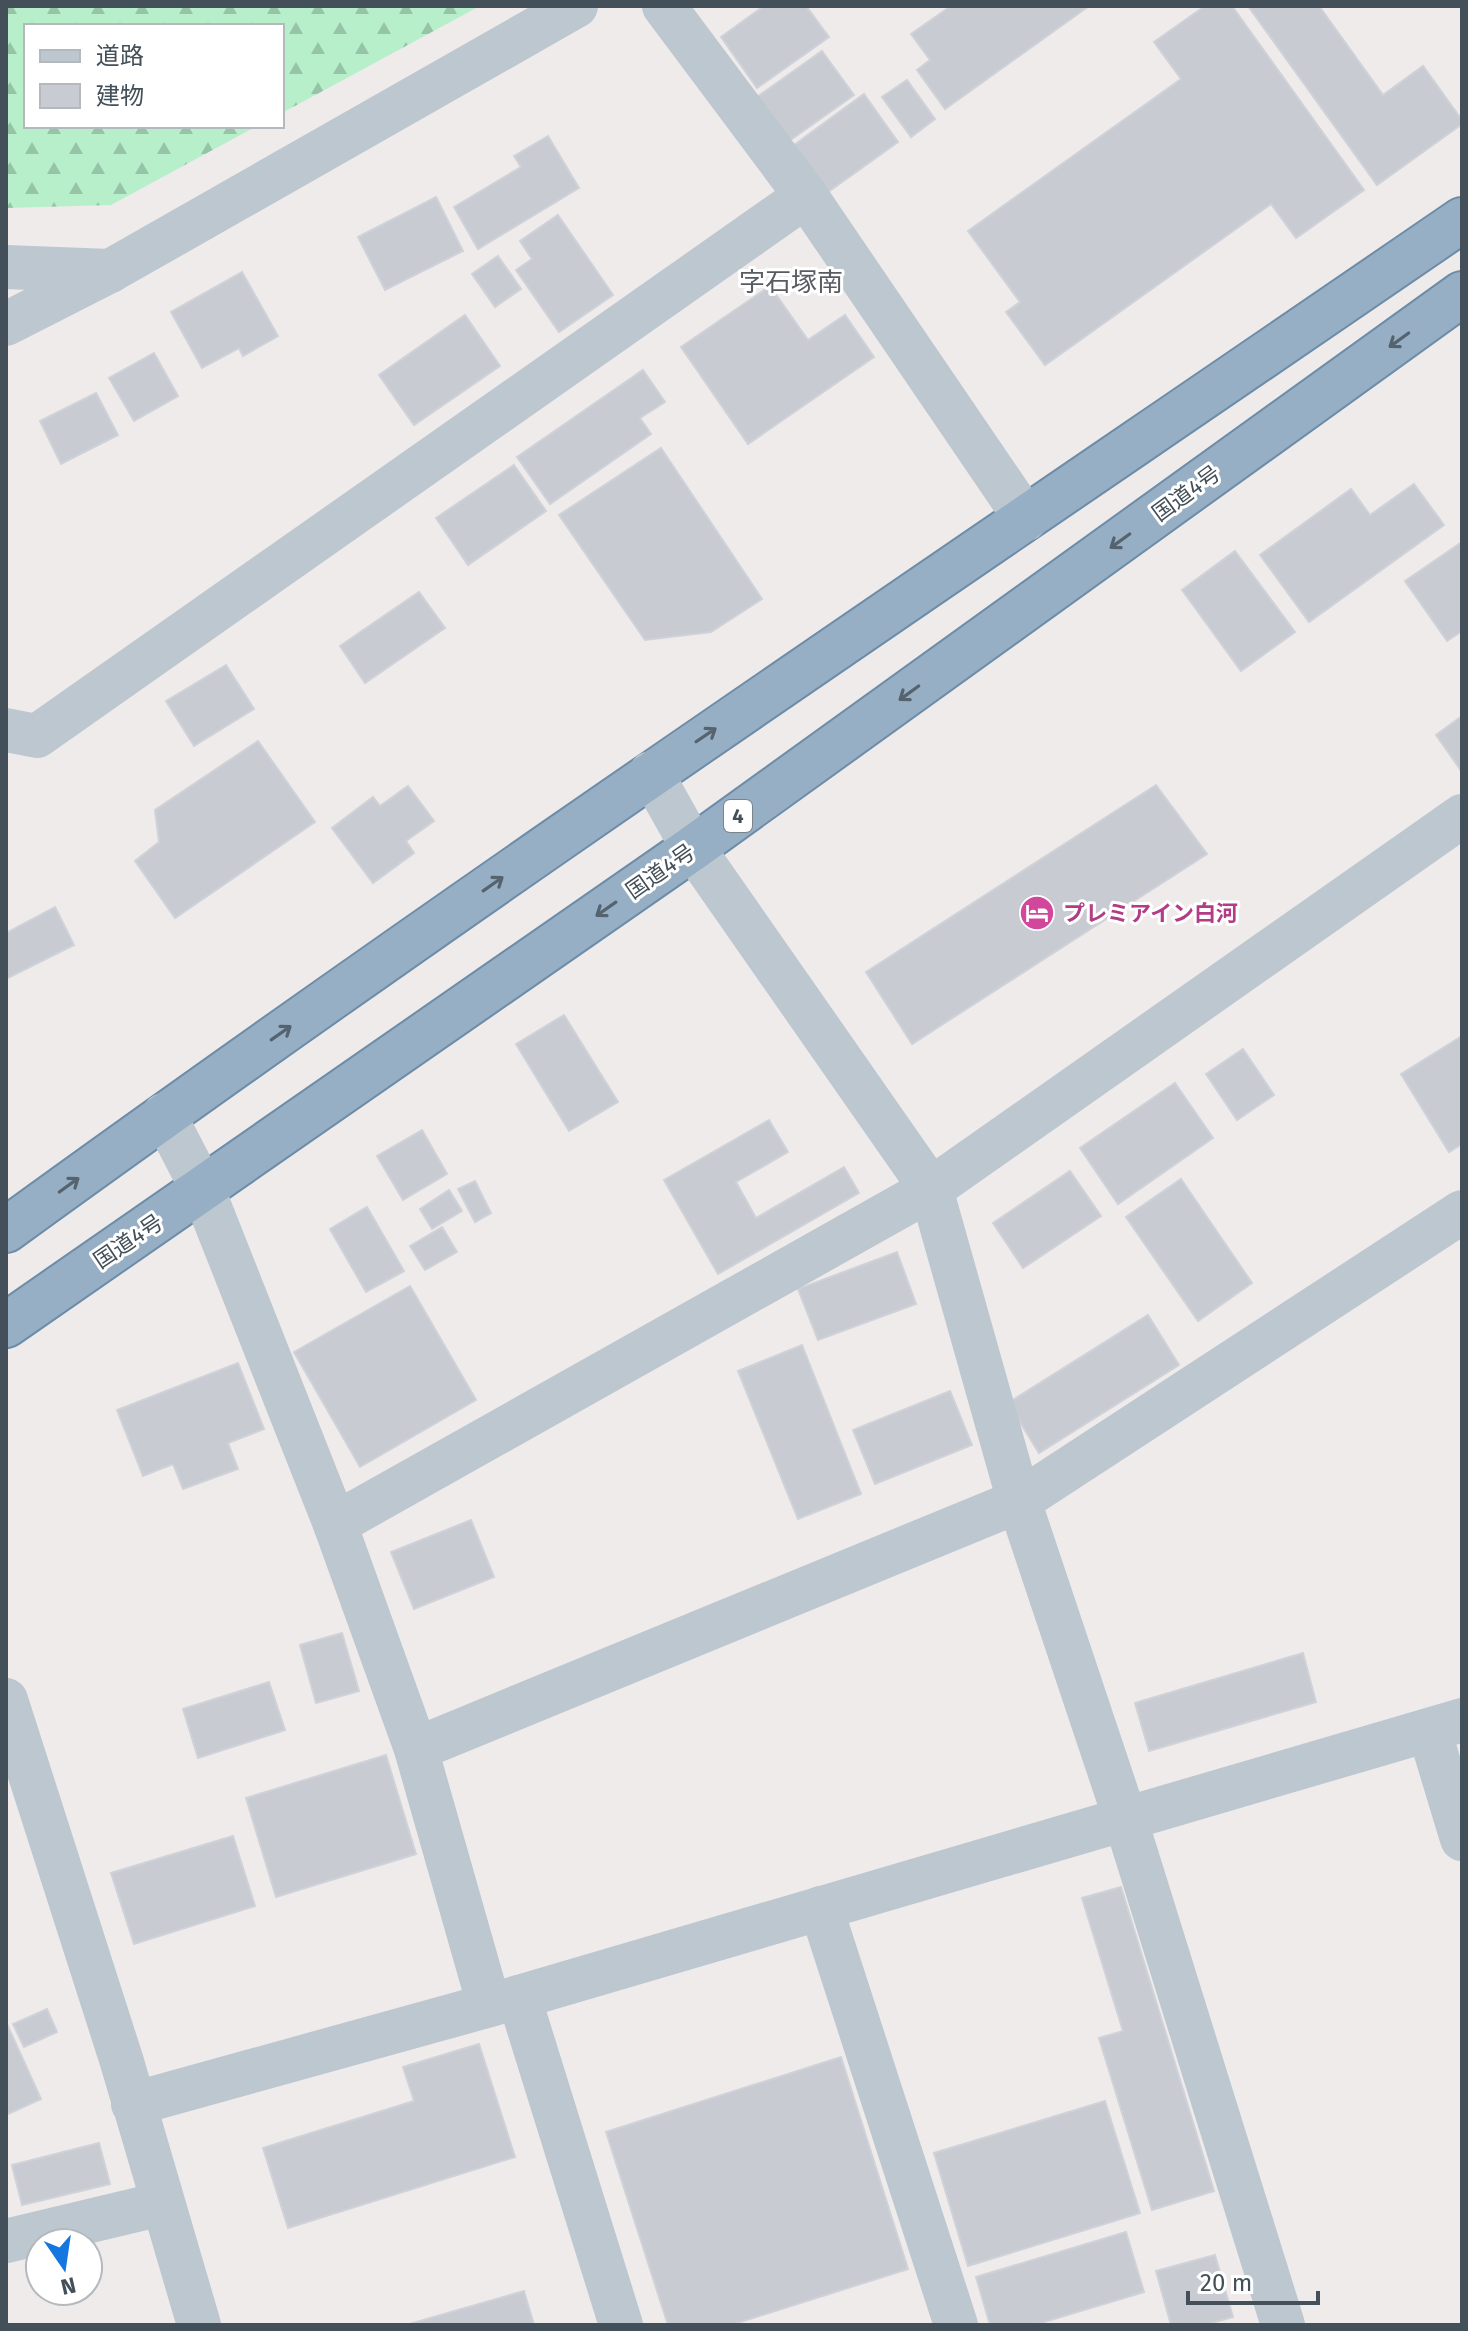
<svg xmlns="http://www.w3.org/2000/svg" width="1468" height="2331" viewBox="0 0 1468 2331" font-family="'Fira Sans','Noto Sans JP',sans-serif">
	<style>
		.forest { fill: url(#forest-firs) }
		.building { fill: #c8cbd1; stroke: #cfd2d8; stroke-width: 2 }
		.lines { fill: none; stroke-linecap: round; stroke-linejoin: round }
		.trunk-casing { stroke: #6c8ca8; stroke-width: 48 }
		.minor { stroke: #bcc7cf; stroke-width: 44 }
		.tertiary { stroke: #bcc7cf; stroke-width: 44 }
		.trunk { stroke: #96afc4; stroke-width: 44 }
		.oneway { stroke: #54636e }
		.labels { text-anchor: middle; stroke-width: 6; stroke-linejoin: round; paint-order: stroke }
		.shield { fill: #fff; stroke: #7c848b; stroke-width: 2 }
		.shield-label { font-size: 20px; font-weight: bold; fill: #445059 }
		.street-label { font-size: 22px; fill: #445059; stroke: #fff }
		.hotel-label { font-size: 22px; font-weight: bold; fill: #b23c85; stroke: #fff; text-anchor: start }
		.quarter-label { font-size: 26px; fill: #585c61; stroke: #fff }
	</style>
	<defs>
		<pattern id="forest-firs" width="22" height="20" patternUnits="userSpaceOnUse" patternTransform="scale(2)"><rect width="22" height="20" fill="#b7efca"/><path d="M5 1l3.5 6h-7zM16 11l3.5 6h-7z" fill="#96c4a7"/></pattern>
	</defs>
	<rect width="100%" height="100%" fill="#efebeb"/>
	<polygon class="forest" points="6,6 480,6 282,113 282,26 26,26 26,126 257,126 111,205 6,208"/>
	<g class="building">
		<polygon points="764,6 806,6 829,37 757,88 721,37"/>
		<polygon points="951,6 1089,6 945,109 917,70 930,60 911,34"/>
		<polygon points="1205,6 1232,6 1364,190 1296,238 1271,204 1045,365 1006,312 1020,302 968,231 1181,79 1154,42"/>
		<polygon points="1248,6 1319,6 1383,95 1423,66 1462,120 1462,124 1377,185"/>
		<polygon points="822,51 854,95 789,141 757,97"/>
		<polygon points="907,80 935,119 911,137 882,97"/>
		<polygon points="864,94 898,142 828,192 794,145"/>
		<polygon points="548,136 579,188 478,249 454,207 521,167 514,156"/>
		<polygon points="436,197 463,251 385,290 358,237"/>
		<polygon points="558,215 613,295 559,332 516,270 532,259 520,241"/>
		<polygon points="498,256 521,289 495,307 472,274"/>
		<polygon points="242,272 278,336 243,356 239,348 202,368 171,312"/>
		<polygon points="770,286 808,340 845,315 874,357 748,444 681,347"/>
		<polygon points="465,315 500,366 414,425 379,375"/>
		<polygon points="154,353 178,396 134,421 109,378"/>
		<polygon points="643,370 665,402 640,418 651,434 550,504 517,457"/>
		<polygon points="96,393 118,435 61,464 40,421"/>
		<polygon points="661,448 762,599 711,632 645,640 559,515"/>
		<polygon points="514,465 546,511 468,565 436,518"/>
		<polygon points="1414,484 1444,525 1309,622 1260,555 1351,489 1370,515"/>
		<polygon points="1462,542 1462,631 1447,641 1405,581"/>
		<polygon points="1235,551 1295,632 1241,671 1182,590"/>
		<polygon points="419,592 445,628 365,683 340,646"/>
		<polygon points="226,665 254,709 194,746 166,701"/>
		<polygon points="1462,716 1462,772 1436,735"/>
		<polygon points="258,741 315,822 175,918 135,861 159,842 155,810"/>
		<polygon points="1156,785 1207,854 912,1044 866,972"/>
		<polygon points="408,786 434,821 406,841 414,853 373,883 332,828 373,797 380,806"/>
		<polygon points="55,907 74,945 6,979 6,933"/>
		<polygon points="564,1015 618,1102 569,1131 516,1044"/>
		<polygon points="1462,1036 1462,1144 1449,1152 1401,1074"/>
		<polygon points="1243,1049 1274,1095 1237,1120 1206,1074"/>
		<polygon points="1175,1083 1213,1138 1118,1204 1080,1148"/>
		<polygon points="769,1120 788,1152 736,1182 756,1218 844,1167 859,1193 718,1274 664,1180"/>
		<polygon points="422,1130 447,1174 403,1200 377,1156"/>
		<polygon points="1070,1171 1101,1216 1023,1268 993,1223"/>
		<polygon points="1181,1179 1252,1283 1198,1321 1126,1217"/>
		<polygon points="475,1181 491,1213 475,1222 458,1189"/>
		<polygon points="449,1190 462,1211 432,1229 420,1209"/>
		<polygon points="367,1207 404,1271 366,1292 330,1229"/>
		<polygon points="442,1227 457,1252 425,1270 410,1246"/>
		<polygon points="897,1252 916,1304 818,1340 798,1289"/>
		<polygon points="410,1286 476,1400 360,1467 294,1352"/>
		<polygon points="1148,1315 1179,1365 1039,1453 1008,1403"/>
		<polygon points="802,1345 861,1494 798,1519 738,1371"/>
		<polygon points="238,1363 264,1429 228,1443 238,1469 183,1489 173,1464 143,1476 117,1410"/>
		<polygon points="950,1391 972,1445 875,1484 853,1430"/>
		<polygon points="471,1520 494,1577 414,1609 391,1552"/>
		<polygon points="342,1633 359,1691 316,1703 300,1645"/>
		<polygon points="1303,1653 1316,1702 1149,1751 1135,1703"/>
		<polygon points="269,1682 285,1730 198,1758 183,1709"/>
		<polygon points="386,1755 416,1854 276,1897 246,1798"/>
		<polygon points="233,1836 255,1906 134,1944 111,1873"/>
		<polygon points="1121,1887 1214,2191 1152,2210 1099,2038 1123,2031 1082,1898"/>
		<polygon points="47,2009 57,2032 24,2047 13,2024"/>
		<polygon points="6,2022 41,2099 6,2115"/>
		<polygon points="479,2044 515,2157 288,2228 263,2148 414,2101 403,2067"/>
		<polygon points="841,2057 908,2269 731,2325 668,2325 606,2132"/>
		<polygon points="1105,2101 1140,2213 968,2266 934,2153"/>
		<polygon points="99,2143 110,2184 22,2205 12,2165"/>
		<polygon points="1126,2232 1144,2292 1034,2325 990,2325 976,2277"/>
		<polygon points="1215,2255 1233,2317 1204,2325 1171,2325 1156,2271"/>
		<polygon points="524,2291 534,2325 406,2325"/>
	</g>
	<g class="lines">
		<g class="trunk-casing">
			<g id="trunk">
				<path d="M6,1230C484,883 975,554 1462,220"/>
				<polyline points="6,1325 693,848 1462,294"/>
			</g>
		</g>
		<g class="minor">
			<polyline points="664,6 806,196 1026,519"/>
			<polyline points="6,267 110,271"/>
			<polyline points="6,730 37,736 806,196"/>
			<polyline points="651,773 693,848 931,1189 1019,1501 1125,1818 1283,2325"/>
			<polyline points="164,1115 203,1190 335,1524 416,1749 489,2005"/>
			<polyline points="335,1524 931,1189 1462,816"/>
			<polyline points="1429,1730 1462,1839"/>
			<polyline points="416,1749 1019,1501 1462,1212"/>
			<polyline points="821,1908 956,2325"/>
			<polyline points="519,1997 621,2325"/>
			<polyline points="133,2104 519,1997 1462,1720"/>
			<polyline points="6,2241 161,2204"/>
		</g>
		<g class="tertiary">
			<polyline points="6,324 110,271 576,6"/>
			<polyline points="6,1700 122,2062 199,2325"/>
		</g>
		<use href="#trunk" class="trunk"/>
	</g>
	<defs><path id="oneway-shaft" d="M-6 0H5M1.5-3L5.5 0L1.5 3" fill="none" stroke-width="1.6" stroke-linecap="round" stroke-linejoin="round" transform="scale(2)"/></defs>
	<g class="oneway">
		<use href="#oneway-shaft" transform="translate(1399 340) rotate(144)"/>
		<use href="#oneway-shaft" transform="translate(1120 541) rotate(144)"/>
		<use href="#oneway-shaft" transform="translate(909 693) rotate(144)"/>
		<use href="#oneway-shaft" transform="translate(706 735) rotate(-34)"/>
		<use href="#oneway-shaft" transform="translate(493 884) rotate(-35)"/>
		<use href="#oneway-shaft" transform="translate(606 909) rotate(145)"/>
		<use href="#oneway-shaft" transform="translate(281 1033) rotate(-35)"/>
		<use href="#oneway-shaft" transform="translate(69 1185) rotate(-36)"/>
	</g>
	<defs>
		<g id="hotel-disc" transform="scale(1.8)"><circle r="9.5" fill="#d1479c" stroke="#fff"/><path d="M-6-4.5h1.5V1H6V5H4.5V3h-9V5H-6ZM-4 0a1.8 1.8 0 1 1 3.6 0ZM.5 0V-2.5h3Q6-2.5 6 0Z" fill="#fff"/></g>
	</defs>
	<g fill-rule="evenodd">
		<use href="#hotel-disc" x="1037" y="913"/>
	</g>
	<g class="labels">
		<rect class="shield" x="724" y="800" width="28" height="32" rx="6"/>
		<g class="shield-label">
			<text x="738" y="823">4</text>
		</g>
		<g class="street-label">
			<text transform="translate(1186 493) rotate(-36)" y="8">国道4号</text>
			<text transform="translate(660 871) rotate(-35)" y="8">国道4号</text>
			<text transform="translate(128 1241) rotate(-34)" y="8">国道4号</text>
		</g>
		<g class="hotel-label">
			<text x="1063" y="921">プレミアイン白河</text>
		</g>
		<g class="quarter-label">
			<text x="791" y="291">字石塚南</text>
		</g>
	</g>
	<rect width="1468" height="2331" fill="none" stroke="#445059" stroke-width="16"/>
	<rect x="24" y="24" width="260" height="104" fill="#ffffff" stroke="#b4b9bd" stroke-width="2"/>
	<rect x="40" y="50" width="40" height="12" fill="#bcc7cf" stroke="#b4b9bd" stroke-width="2"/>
	<text x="96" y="64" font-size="24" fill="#445059">道路</text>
	<rect x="40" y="84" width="40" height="24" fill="#c8cbd1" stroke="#b4b9bd" stroke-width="2"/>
	<text x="96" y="104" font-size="24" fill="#445059">建物</text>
	<g transform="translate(64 2267) rotate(167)"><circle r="38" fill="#ffffff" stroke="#b4b9bd" stroke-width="2"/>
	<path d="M0-6L14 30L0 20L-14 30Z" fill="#1477e0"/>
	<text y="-12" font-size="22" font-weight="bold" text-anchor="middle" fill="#445059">N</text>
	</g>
	<path d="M1188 2291v12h130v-12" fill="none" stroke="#445059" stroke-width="4"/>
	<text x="1200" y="2291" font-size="24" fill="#445059" stroke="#ffffff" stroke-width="6" paint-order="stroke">20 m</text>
</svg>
